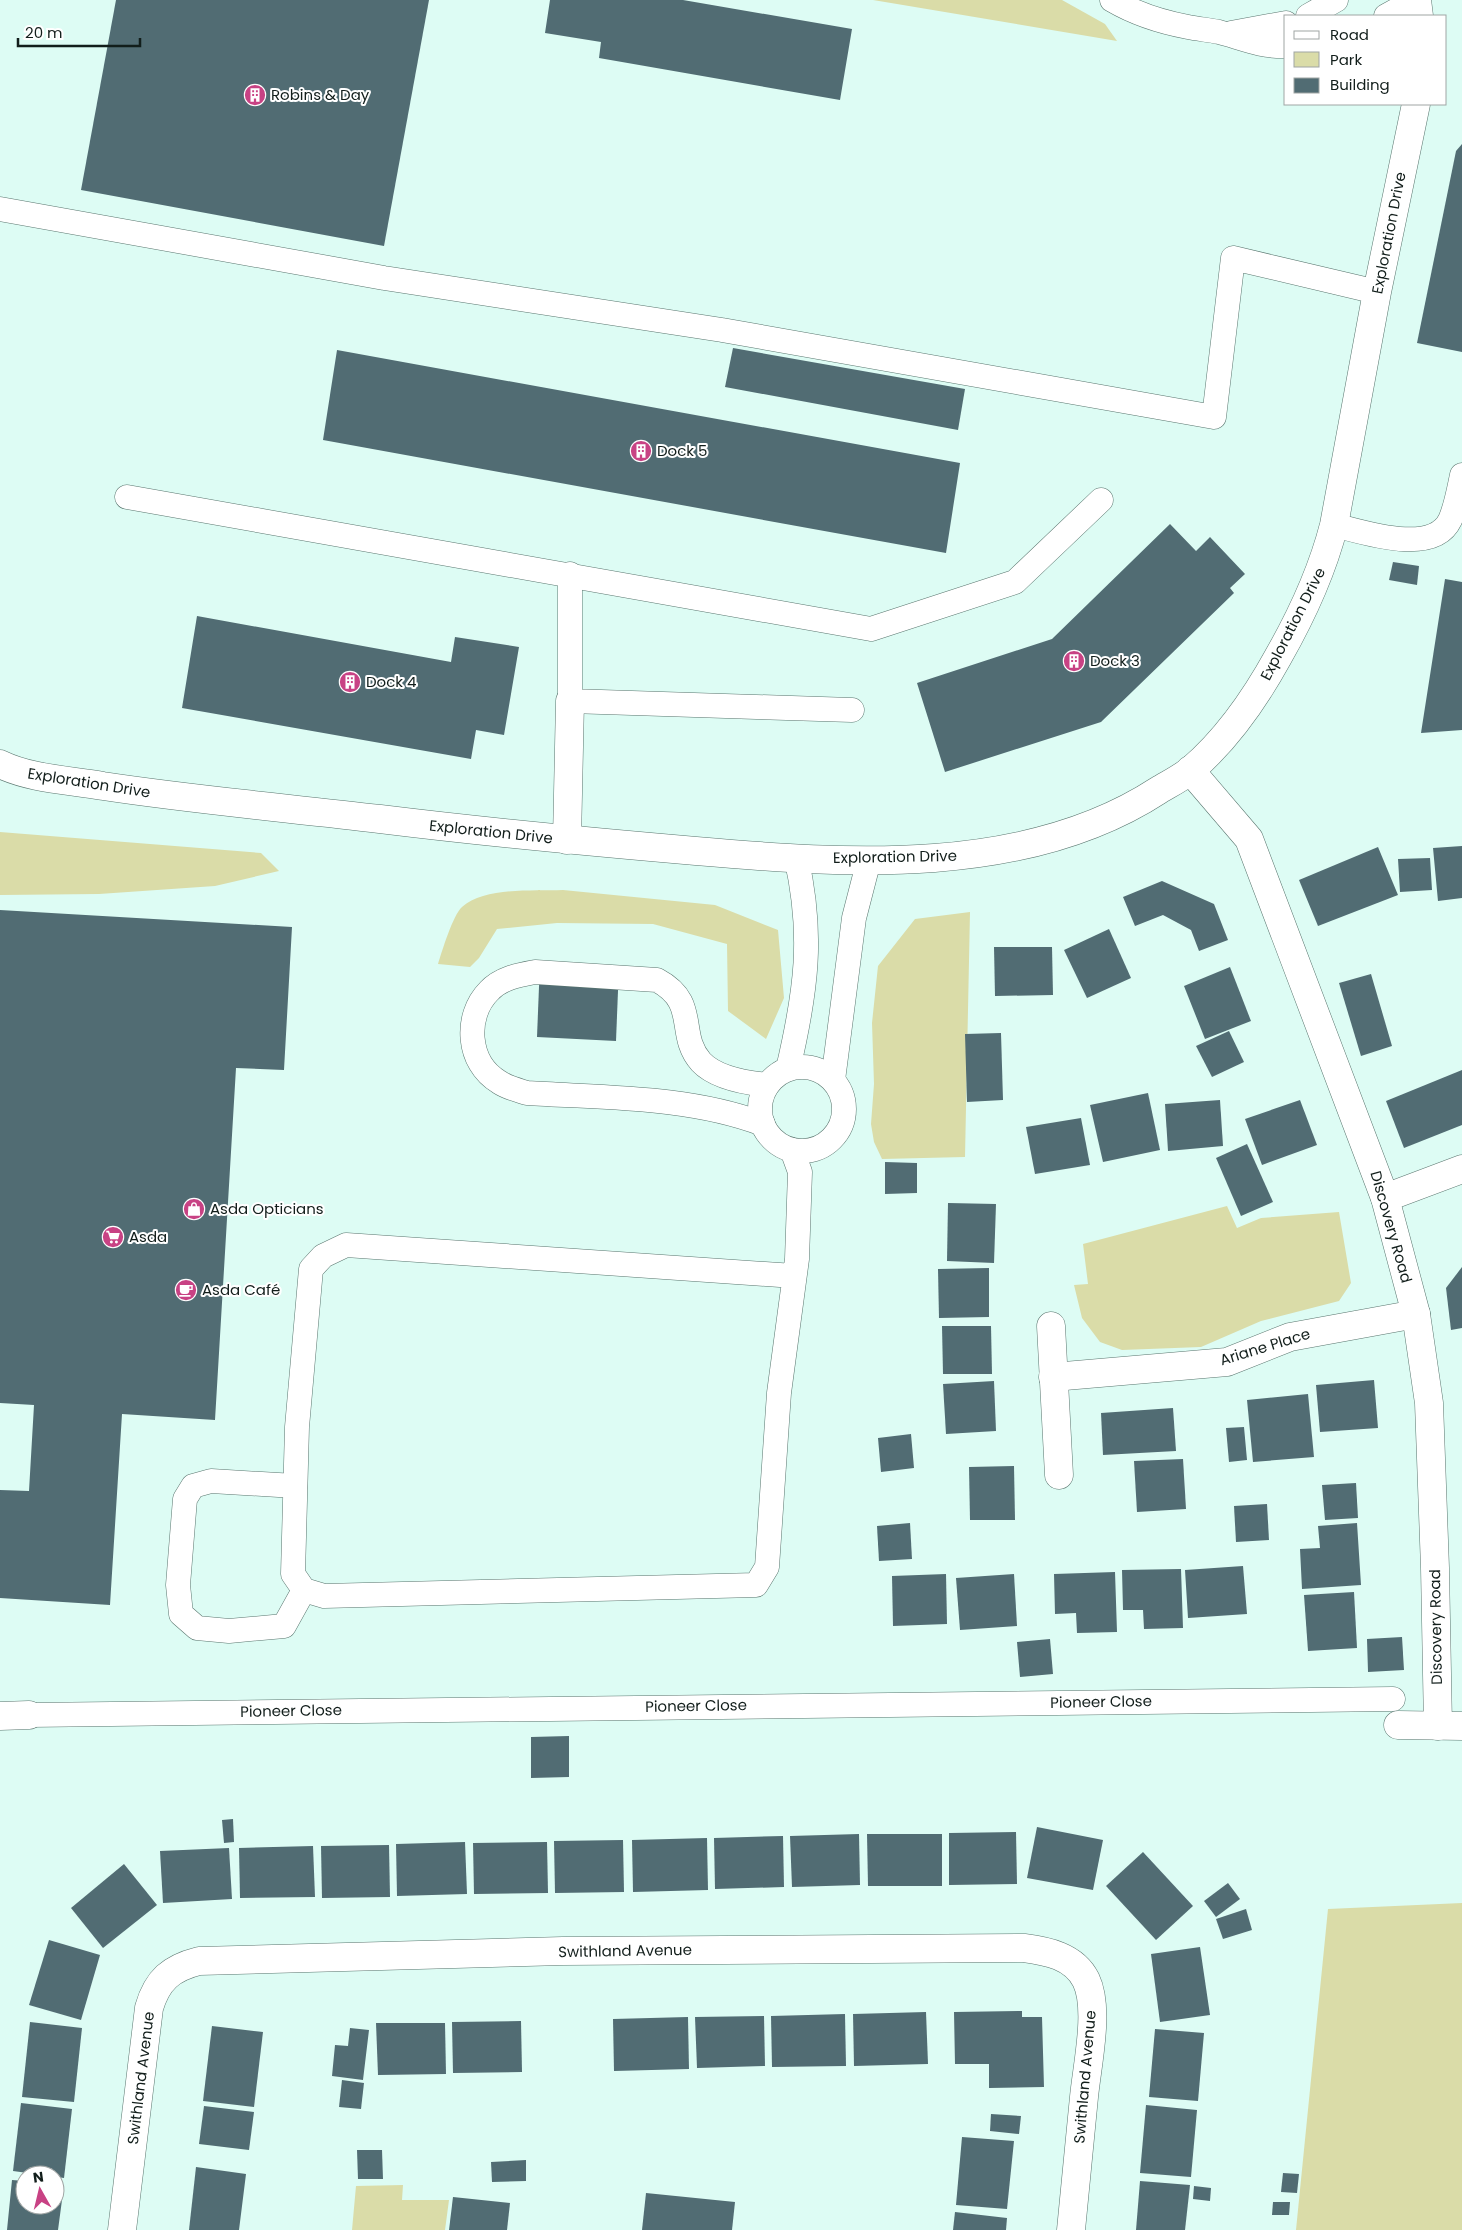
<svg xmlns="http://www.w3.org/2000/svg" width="1462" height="2230" viewBox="0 0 1462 2230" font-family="Poppins,sans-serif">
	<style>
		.green { fill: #dadca8 }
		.building { fill: #516c73 }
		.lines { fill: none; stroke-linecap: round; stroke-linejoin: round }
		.lane-casing { stroke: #5a766f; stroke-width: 25 }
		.street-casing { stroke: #5a766f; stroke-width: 29 }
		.lane { stroke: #fff; stroke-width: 24 }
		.street { stroke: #fff; stroke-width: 28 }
		.labels { text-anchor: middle; stroke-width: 4; stroke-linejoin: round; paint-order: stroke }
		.poi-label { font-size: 15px; fill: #121e1b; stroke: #fff; text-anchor: start }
		.street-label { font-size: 15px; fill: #121e1b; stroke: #fff }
	</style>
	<rect width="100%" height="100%" fill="#ddfcf4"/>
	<g class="green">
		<polygon points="873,0 1062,0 1105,24 1117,41"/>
		<polygon points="0,832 261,853 279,871 215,886 99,894 0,895"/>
		<path d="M563,890L715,905L778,930L784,998L766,1039L728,1011L727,944L653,924L557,923L497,929L479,958L470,967L438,964C442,951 453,915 462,907C484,887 534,891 563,890Z"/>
		<polygon points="970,912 965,1157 882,1159 874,1142 871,1124 874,1084 872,1023 878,966 915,919"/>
		<polygon points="1227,1206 1237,1228 1261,1218 1339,1212 1351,1283 1339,1301 1261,1321 1201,1347 1122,1350 1100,1342 1082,1318 1074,1285 1088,1284 1083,1244"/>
		<polygon points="1462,1903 1462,2230 1296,2230 1328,1909"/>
		<polygon points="403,2185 402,2200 449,2200 445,2230 352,2230 356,2186"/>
	</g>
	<g class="building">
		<polygon points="116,0 429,0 384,246 81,190"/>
		<polygon points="550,0 683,0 852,29 840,100 599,58 601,42 545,33"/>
		<polygon points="1462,144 1462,352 1417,343 1456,151"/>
		<polygon points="733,348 965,389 958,430 725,387"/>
		<polygon points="337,350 960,463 946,553 323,440"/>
		<polygon points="1170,524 1196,551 1210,537 1245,574 1230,588 1234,593 1101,722 945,772 917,683 1052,639"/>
		<polygon points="1393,562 1419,566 1417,585 1389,580"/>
		<polygon points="1445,579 1462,582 1462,730 1421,733"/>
		<polygon points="197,616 451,662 455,637 519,647 504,735 476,730 471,759 182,708"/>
		<polygon points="1462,846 1462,898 1438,901 1433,848"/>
		<polygon points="1378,847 1398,895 1318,926 1299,880"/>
		<polygon points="1430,858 1432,890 1400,892 1398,859"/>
		<polygon points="1162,881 1214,904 1228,940 1199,951 1191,930 1163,915 1135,926 1123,897"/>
		<polygon points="0,910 292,927 284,1070 236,1068 215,1420 122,1414 110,1605 0,1598 0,1490 29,1491 34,1405 0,1403"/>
		<polygon points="1109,929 1131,978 1087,998 1064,950"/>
		<polygon points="994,947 1052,947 1053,995 995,996"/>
		<polygon points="540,962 619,966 616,1041 537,1037"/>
		<polygon points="1230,967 1251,1021 1205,1039 1184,986"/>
		<polygon points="1371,974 1392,1046 1361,1056 1339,983"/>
		<polygon points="1229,1031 1244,1062 1212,1077 1196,1046"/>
		<polygon points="1001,1033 1003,1100 967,1102 965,1034"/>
		<polygon points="1462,1070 1462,1125 1404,1148 1386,1101"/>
		<polygon points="1148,1093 1160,1150 1103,1162 1090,1105"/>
		<polygon points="1220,1100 1223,1146 1168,1151 1165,1104"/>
		<polygon points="1300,1100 1317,1145 1262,1165 1245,1119"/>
		<polygon points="1081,1118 1090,1165 1035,1174 1026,1127"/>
		<polygon points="1247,1144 1273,1202 1241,1216 1216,1158"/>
		<polygon points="885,1162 917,1163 917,1193 885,1194"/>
		<polygon points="948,1203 996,1204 994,1263 947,1261"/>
		<polygon points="1462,1267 1462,1328 1451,1330 1446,1288"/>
		<polygon points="989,1268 989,1317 939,1318 938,1269"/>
		<polygon points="942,1326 991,1326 992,1374 943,1374"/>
		<polygon points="1374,1380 1378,1428 1320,1432 1316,1385"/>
		<polygon points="994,1381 996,1431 946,1434 943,1384"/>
		<polygon points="1308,1394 1314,1457 1253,1462 1247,1400"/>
		<polygon points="1173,1408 1176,1451 1103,1455 1101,1413"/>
		<polygon points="1244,1427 1247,1460 1229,1462 1226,1428"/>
		<polygon points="911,1434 914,1468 881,1472 878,1438"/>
		<polygon points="1183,1459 1186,1509 1137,1512 1134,1461"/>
		<polygon points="1014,1466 1015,1520 970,1520 969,1467"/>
		<polygon points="1356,1483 1358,1518 1325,1520 1322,1485"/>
		<polygon points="1267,1504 1269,1540 1236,1542 1234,1506"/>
		<polygon points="910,1523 912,1559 879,1561 877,1526"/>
		<polygon points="1357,1523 1361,1585 1302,1589 1300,1549 1320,1548 1318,1526"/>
		<polygon points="1243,1566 1247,1614 1188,1618 1185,1570"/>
		<polygon points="1181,1569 1183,1628 1144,1629 1143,1610 1123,1610 1122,1570"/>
		<polygon points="1115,1572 1117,1632 1077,1633 1076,1613 1055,1614 1054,1574"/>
		<polygon points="946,1574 947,1624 893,1626 892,1576"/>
		<polygon points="1014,1574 1017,1626 960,1630 956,1578"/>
		<polygon points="1354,1592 1357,1648 1308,1651 1304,1595"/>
		<polygon points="1402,1637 1404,1670 1368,1672 1367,1639"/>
		<polygon points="1050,1639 1053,1674 1020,1677 1017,1642"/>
		<polygon points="569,1736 569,1777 531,1778 531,1737"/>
		<polygon points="233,1819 234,1842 224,1843 222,1820"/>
		<polygon points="1037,1827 1103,1840 1093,1890 1027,1878"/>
		<polygon points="1016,1832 1017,1884 949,1885 949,1833"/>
		<polygon points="859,1834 860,1885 792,1887 790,1836"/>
		<polygon points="867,1834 942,1834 942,1886 868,1886"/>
		<polygon points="783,1836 784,1887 715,1889 714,1838"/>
		<polygon points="707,1838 708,1890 633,1892 632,1840"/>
		<polygon points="623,1840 624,1892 555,1893 554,1841"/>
		<polygon points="465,1842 467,1894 397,1896 396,1844"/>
		<polygon points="547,1842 548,1893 474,1894 473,1843"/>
		<polygon points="389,1845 390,1897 322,1898 321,1846"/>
		<polygon points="313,1846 315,1897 240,1898 239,1848"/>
		<polygon points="229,1848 232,1899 163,1903 160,1851"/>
		<polygon points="1143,1852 1193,1906 1156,1940 1106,1886"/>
		<polygon points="124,1864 157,1905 103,1948 71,1908"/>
		<polygon points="1228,1883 1240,1899 1216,1917 1204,1901"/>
		<polygon points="1246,1909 1252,1930 1223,1939 1216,1919"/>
		<polygon points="49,1940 100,1955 81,2020 29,2005"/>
		<polygon points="1200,1947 1210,2015 1160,2022 1151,1954"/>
		<polygon points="1022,2011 1022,2017 1042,2017 1044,2087 989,2088 989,2064 955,2064 954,2012"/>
		<polygon points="926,2012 928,2064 854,2066 853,2014"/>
		<polygon points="845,2014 846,2066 772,2067 771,2016"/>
		<polygon points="764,2016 765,2066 697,2068 695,2017"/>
		<polygon points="688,2017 689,2069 614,2071 613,2019"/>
		<polygon points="521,2021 522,2072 453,2073 452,2022"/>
		<polygon points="30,2022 82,2028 74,2102 22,2097"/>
		<polygon points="376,2023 445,2023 446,2074 378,2075"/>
		<polygon points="212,2026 263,2032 254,2107 203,2101"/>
		<polygon points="350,2028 369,2030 363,2080 332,2076 335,2045 348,2046"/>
		<polygon points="1155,2029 1204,2033 1198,2101 1149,2097"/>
		<polygon points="342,2080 364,2083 361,2109 339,2107"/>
		<polygon points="21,2103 72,2109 64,2178 13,2171"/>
		<polygon points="1146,2105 1197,2110 1191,2177 1140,2173"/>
		<polygon points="204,2106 254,2112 249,2150 199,2144"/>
		<polygon points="991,2114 1021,2116 1019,2134 990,2131"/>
		<polygon points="962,2137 1014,2141 1007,2209 956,2205"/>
		<polygon points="357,2150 382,2150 383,2179 358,2179"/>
		<polygon points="526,2160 526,2181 492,2182 491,2162"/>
		<polygon points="196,2167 246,2174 239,2230 189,2230"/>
		<polygon points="1283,2173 1299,2174 1297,2193 1281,2192"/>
		<polygon points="12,2180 25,2181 25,2205 55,2205 55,2184 64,2185 58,2230 7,2230"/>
		<polygon points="1140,2181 1190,2185 1185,2230 1136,2230"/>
		<polygon points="1194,2186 1211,2188 1210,2201 1193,2199"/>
		<polygon points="646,2193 735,2202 732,2230 642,2230"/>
		<polygon points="453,2197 510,2203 507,2230 449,2230"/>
		<polygon points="1273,2202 1290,2202 1289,2215 1272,2215"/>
		<polygon points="955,2212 1007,2218 1006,2230 953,2230"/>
	</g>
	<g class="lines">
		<g class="lane-casing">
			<g id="lane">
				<path d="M1112,0C1136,14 1161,22 1188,27C1198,29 1209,30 1219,32C1242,38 1261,47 1286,46"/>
				<polyline points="1308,16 1336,0"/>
				<polyline points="1386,16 1415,0"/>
				<polyline points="1231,33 1286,23"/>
				<polyline points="0,209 384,278 722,330 1214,417 1233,258 1377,292"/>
				<polyline points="127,497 871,629 1015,582 1101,500"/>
				<path d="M1334,525C1363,532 1433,556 1450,520C1456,507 1459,489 1462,475"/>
				<polyline points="570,574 570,701 852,710"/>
				<circle cx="802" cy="1109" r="42"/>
				<path d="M788,1069C806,992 814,935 796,857"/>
				<polyline points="833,1080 854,918 869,860"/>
				<path d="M763,1124C689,1096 605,1098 527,1093C517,1090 508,1088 499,1082C467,1063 464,1016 489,991C501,978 519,975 535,972L657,980C700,1003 676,1034 701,1062C716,1078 747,1083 767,1085"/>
				<polyline points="792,1150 800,1172 797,1259 779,1393 767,1567 756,1585 324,1596 304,1590 293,1574 297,1427 311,1269 323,1256 346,1245 794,1276"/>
				<polyline points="295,1486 211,1481 193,1486 185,1499 178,1585 181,1614 197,1628 229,1631 284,1626 304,1590"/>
				<polyline points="29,1715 1393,1699"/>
			</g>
		</g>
		<g class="street-casing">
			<g id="street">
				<polyline points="1417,0 1419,16"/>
				<path d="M0,764C31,779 69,780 103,786C195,800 288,808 380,819C485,832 591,842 696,851C847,864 1026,877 1159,790C1169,784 1181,778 1191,770C1226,740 1256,697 1278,657C1302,615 1322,572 1334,525L1377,292L1416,104"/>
				<polyline points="1190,770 1249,839 1385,1198 1416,1314 1429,1403 1435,1568 1438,1726"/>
				<polyline points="567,840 570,701"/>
				<polyline points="1385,1198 1462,1169"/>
				<polyline points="1051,1326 1059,1475"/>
				<polyline points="1053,1377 1227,1362 1290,1337 1416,1314"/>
				<polyline points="0,1716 29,1715"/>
				<polyline points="1398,1725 1462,1726"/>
				<path d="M122,2230L149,2008C157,1980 171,1968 199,1961L563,1951L1024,1948C1047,1951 1074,1956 1086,1980C1100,2009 1087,2065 1084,2097C1080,2141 1075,2186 1071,2230"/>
			</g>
		</g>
		<use href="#lane" class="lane"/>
		<use href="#street" class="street"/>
	</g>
	<defs>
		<g id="building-disc" transform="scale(1.125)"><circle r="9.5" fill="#c84284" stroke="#fff"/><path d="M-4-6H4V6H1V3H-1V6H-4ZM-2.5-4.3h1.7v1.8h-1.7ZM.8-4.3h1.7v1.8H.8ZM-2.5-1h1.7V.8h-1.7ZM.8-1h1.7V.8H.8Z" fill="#fff"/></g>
		<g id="shop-disc" transform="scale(1.125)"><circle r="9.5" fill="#c84284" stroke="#fff"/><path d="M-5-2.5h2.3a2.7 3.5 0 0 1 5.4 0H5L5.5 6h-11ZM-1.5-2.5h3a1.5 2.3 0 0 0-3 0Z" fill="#fff"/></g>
		<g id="supermarket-disc" transform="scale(1.125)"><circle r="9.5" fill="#c84284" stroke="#fff"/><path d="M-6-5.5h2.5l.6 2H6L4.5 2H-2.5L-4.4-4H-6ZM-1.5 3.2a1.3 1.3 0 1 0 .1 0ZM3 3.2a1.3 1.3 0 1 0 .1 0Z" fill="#fff"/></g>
		<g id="cafe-disc" transform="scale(1.125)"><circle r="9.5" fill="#c84284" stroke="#fff"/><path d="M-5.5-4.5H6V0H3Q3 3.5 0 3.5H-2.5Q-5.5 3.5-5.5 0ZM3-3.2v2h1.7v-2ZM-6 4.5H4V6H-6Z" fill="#fff"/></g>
	</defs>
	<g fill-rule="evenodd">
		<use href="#building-disc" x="255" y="95"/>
		<use href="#building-disc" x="641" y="451"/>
		<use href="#building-disc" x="1074" y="661"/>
		<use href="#building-disc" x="350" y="682"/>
		<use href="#shop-disc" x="194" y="1209"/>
		<use href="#supermarket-disc" x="113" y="1237"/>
		<use href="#cafe-disc" x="186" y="1290"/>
	</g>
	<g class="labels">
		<g class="poi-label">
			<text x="271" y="100">Robins &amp; Day</text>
			<text x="657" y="456">Dock 5</text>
			<text x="1090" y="666">Dock 3</text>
			<text x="366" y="687">Dock 4</text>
			<text x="210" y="1214">Asda Opticians</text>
			<text x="129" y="1242">Asda</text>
			<text x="202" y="1295">Asda Café</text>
		</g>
		<g class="street-label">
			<text transform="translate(1389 233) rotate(-79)" y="5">Exploration Drive</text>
			<text transform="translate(1293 624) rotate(-63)" y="5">Exploration Drive</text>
			<text transform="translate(89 783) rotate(9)" y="5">Exploration Drive</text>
			<text transform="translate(491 832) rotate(6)" y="5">Exploration Drive</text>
			<text transform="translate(895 857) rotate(-1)" y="5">Exploration Drive</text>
			<text transform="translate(1391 1227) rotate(74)" y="5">Discovery Road</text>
			<text transform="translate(1265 1347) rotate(-17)" y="5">Ariane Place</text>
			<text transform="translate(1436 1627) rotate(-91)" y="5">Discovery Road</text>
			<text transform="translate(1101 1702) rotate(-1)" y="5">Pioneer Close</text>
			<text transform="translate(696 1706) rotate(-1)" y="5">Pioneer Close</text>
			<text transform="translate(291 1711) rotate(-1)" y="5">Pioneer Close</text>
			<text transform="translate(625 1951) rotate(-1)" y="5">Swithland Avenue</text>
			<text transform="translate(1085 2077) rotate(-85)" y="5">Swithland Avenue</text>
			<text transform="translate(141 2078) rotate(-83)" y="5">Swithland Avenue</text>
		</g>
	</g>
	<rect x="1284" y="15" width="162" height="90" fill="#ffffff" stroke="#a0a5a4"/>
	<rect x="1294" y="31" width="25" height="8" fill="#ffffff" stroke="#a0a5a4"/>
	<text x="1330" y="40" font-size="15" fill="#121e1b">Road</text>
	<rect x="1294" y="52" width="25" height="15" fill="#dadca8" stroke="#a0a5a4"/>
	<text x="1330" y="65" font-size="15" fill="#121e1b">Park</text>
	<rect x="1294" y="78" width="25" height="15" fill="#516c73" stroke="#a0a5a4"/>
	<text x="1330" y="90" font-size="15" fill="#121e1b">Building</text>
	<g transform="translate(40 2190) rotate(352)"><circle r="24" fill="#ffffff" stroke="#a0a5a4"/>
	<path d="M0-4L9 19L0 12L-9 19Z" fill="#c84284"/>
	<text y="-8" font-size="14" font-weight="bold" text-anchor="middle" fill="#121e1b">N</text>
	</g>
	<path d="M18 38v8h122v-8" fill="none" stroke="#121e1b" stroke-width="2.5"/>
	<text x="25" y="38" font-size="15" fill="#121e1b" stroke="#ffffff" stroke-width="4" paint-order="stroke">20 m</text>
</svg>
